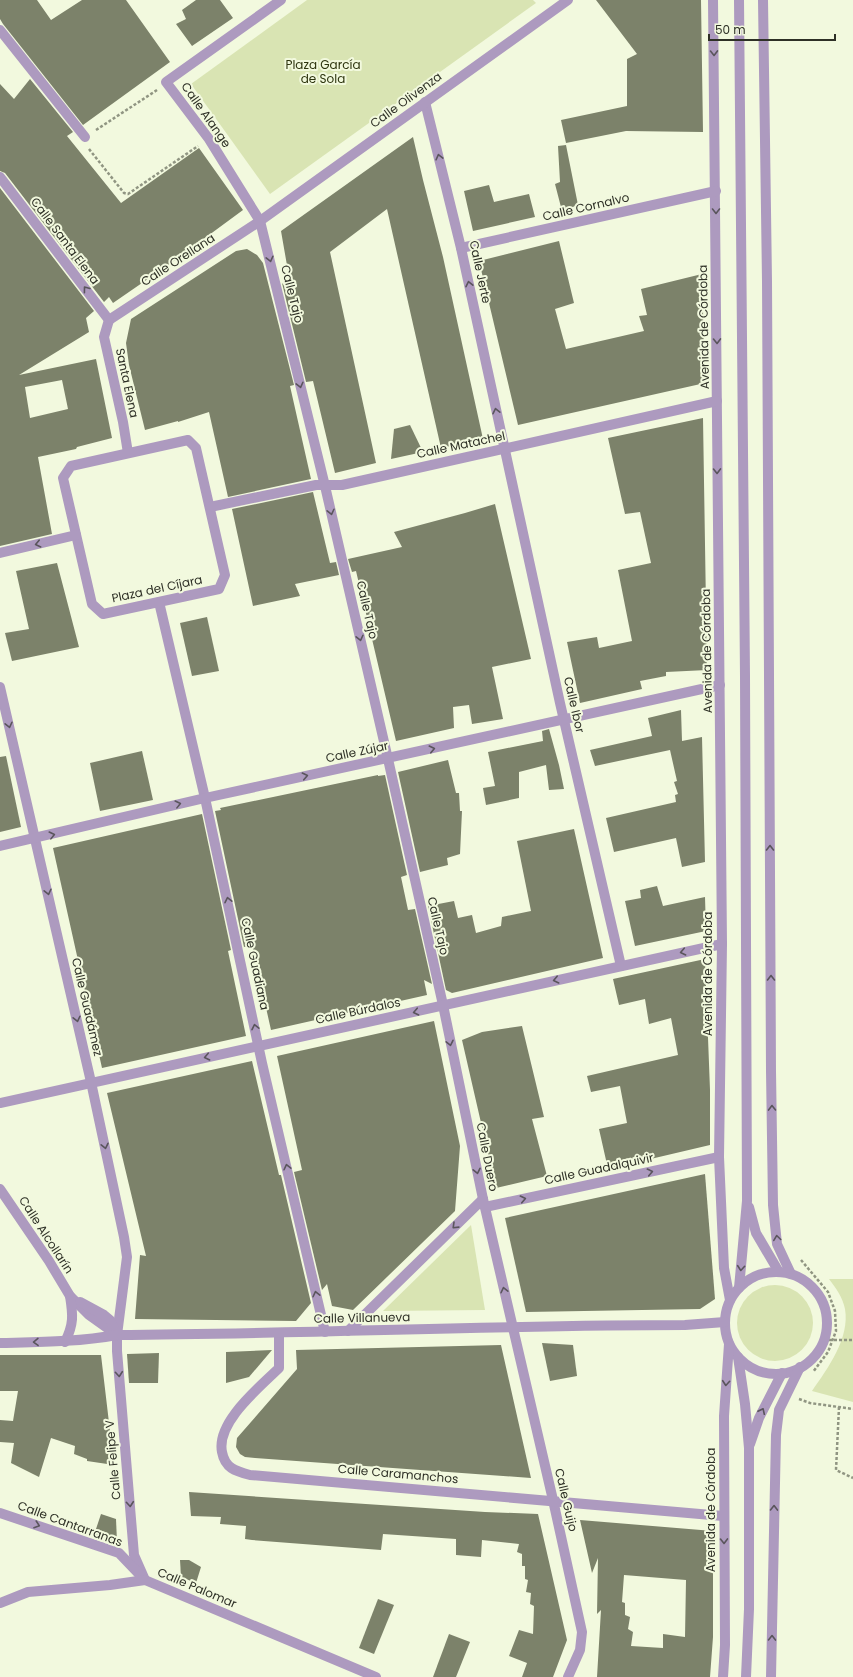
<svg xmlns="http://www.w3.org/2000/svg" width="853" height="1677" viewBox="0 0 853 1677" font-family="Poppins,sans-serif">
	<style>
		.green { fill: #d9e4b3 }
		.building { fill: #7c826a; fill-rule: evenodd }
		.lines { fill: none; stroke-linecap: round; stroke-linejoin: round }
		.path { stroke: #909582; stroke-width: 2.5; stroke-dasharray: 3 2; stroke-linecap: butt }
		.minor { stroke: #ad9abf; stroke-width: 10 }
		.oneway { stroke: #5a555c }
		.labels { text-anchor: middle; stroke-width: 4; stroke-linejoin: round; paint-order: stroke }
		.park-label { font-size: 12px; fill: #2d340e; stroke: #f2f9de }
		.street-label { font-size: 12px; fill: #2e3026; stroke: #f2f9de }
	</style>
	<rect width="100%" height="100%" fill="#f2f9de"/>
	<g class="green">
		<polygon points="307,0 533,0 536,3 270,194 191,84"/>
		<polygon points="471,1225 485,1310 383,1311"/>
		<path d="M829,1279H853V1402L812,1391C828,1368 850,1338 845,1309C843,1298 836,1288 829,1279Z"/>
		<circle cx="775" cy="1323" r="38"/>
	</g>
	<g class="building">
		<polygon points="0,0 37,0 51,20 82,0 126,0 170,62 83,125 3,24 0,19"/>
		<polygon points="196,0 220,0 233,18 192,46 176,24 186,19 182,10"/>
		<polygon points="596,0 701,0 703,132 626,131 566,143 561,120 627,106 627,59 637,54"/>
		<polygon points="30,79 73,132 67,136 121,203 199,148 243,210 171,263 113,303 109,297 104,302 5,173 0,171 0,84 14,99"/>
		<polygon points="413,137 423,180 443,257 483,439 441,448 387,209 330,252 376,463 335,473 313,381 306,382 282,283 292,294 281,231"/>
		<polygon points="566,145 578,205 562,211 555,184 560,182 558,146"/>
		<polygon points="489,185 494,202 529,194 535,217 473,231 464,191"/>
		<path d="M0,188L94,311L86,318L89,332L19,375L96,359L112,438L77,447L76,449L38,457L52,534L0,546ZM62,380L68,409L30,418L25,387Z"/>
		<polygon points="559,241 574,303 555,309 566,349 644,331 639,316 647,315 641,289 702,274 705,383 518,425 479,261"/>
		<polygon points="247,249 257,255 263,263 294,385 290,386 311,479 228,497 209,412 178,422 178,421 145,430 129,365 126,343 131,319 236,251"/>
		<polygon points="703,418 707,670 666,672 666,676 640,681 642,689 580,703 567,642 597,637 599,648 632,641 618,570 651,563 640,512 625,514 608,438"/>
		<polygon points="410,425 423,452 391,459 394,429"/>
		<polygon points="313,492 330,563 336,562 339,575 295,584 300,596 253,606 232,509"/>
		<polygon points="495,504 531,659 492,667 503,719 472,724 469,705 453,707 454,728 396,741 356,571 352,572 348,559 402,547 394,532 465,513"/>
		<polygon points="57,563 79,647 12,661 5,633 29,629 16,571"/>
		<polygon points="207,617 219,671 192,676 180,623"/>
		<polygon points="681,710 682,741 702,737 705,862 682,867 676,838 614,852 606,818 676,802 675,795 678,794 674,782 677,781 670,750 595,766 590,750 652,736 648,718"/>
		<polygon points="549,729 559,765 564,789 549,790 546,765 519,772 519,798 486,805 483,788 495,786 488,752 543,741 542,731"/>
		<polygon points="142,751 153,800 100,811 90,763"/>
		<polygon points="6,756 21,827 0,832 0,757"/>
		<polygon points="448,760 456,793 459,793 460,811 462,811 460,854 447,858 448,865 420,872 398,772"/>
		<polygon points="378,775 378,776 385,775 407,875 401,877 408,910 415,909 432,984 424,980 427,995 271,1030 252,945 244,947 215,811 221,810 220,808"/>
		<polygon points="202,814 231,950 228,951 246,1036 102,1068 53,848"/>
		<polygon points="574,829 603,958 452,993 446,990 428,906 454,901 458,918 472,915 476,933 501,926 502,917 531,911 517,841"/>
		<polygon points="657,886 663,906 705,897 706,931 635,946 625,901 641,898 640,890"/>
		<polygon points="705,959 710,1090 710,1145 608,1169 599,1129 627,1123 620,1086 591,1092 587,1076 678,1055 671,1018 649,1024 645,999 619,1005 613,979"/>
		<polygon points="434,1021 460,1146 455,1211 353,1310 332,1306 327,1284 322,1290 294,1172 302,1170 277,1056"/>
		<polygon points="522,1026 544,1117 532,1119 547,1176 496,1188 462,1040 482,1032"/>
		<polygon points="252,1061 279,1175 281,1175 311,1303 296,1321 135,1319 140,1255 146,1256 107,1093"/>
		<polygon points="705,1174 715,1299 700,1309 526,1312 505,1218"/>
		<polygon points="542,1343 573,1345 577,1376 550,1381"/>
		<polygon points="501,1345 531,1478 255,1458 245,1457 240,1454 236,1447 237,1438 297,1369 296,1350"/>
		<polygon points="272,1350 249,1377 226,1383 226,1352"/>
		<polygon points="159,1353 158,1383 129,1383 127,1354"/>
		<polygon points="0,1355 101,1355 114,1465 87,1461 87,1459 74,1454 75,1446 51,1438 39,1477 11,1463 14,1443 0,1442 0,1420 13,1421 18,1391 0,1391"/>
		<polygon points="189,1492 485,1512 538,1514 567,1640 553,1677 522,1677 527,1663 509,1656 519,1630 533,1634 534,1606 530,1604 531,1593 526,1592 528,1580 525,1579 525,1566 522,1566 522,1554 517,1552 519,1544 482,1540 481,1557 456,1555 456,1539 383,1534 381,1550 252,1540 245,1539 246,1526 220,1524 221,1517 191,1516"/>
		<polygon points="101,1514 116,1519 117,1542 114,1544 93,1538"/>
		<path d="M580,1520L713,1531V1637L710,1677H597L601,1610L597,1614L598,1558L592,1573ZM624,1575L686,1580L685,1637L663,1634V1648L631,1646L633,1632L628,1629L630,1617L625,1615V1603L622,1602Z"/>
		<polygon points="180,1560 189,1560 201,1567 196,1583 181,1577"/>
		<polygon points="378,1599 394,1605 374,1654 359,1648"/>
		<polygon points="449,1634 470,1642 456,1677 433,1677"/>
	</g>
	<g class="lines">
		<g class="path">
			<polyline points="96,130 157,90"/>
			<polyline points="89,149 124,193 128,194 198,146"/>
			<polyline points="801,1260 828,1292 835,1311 836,1331 828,1352 813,1372"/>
			<polyline points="824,1340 853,1340"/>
			<polyline points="799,1399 810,1403 853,1409"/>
			<polyline points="839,1407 836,1470 853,1478"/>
		</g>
		<g class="minor">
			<polyline points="281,0 166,82 209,139 260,221 325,486 388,759 443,1005 483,1199 553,1500 582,1632 580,1650 568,1677"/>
			<polyline points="713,0 722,944 719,1157 724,1268 730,1300"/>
			<polyline points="763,0 767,281 771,1071 773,1205 777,1244 791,1274"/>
			<polyline points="0,30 85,137"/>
			<polyline points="425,102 461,248 560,703 621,966"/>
			<polyline points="0,177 109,320"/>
			<polyline points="461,248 716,191"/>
			<polyline points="109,320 260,221 568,0"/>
			<polyline points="109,320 104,337 123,422 128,453"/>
			<polygon points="188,440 196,448 225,575 219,589 103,614 92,604 63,478 71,466"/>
			<polyline points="210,507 316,485 342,485 717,401"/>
			<polyline points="0,553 76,535"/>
			<polyline points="159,602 205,798 262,1063 325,1332"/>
			<polyline points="0,687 91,1082 124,1237 127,1257 117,1335 117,1351 134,1555 145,1580"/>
			<polyline points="0,846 205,798 720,685"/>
			<polyline points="0,1103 722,944"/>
			<polyline points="0,1189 49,1261 70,1296 89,1315 117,1335"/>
			<polyline points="485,1207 719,1157"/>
			<polyline points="749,1207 756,1233 779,1272"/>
			<circle cx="776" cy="1323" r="51"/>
			<polyline points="739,1288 747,1201 745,676 739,0"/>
			<polyline points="80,1302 104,1315 110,1320 117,1335"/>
			<polyline points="348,1331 483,1199"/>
			<path d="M279,1334V1368C260,1387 216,1422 222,1452C225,1468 235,1471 250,1475L723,1516"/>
			<path d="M65,1342C74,1324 73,1315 70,1296"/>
			<path d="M0,1343C39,1342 78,1342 117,1335C306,1334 496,1325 685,1325L725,1322"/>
			<polyline points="738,1357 745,1404 749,1448 749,1609 746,1677"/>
			<polyline points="750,1444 759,1418 782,1373"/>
			<polyline points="0,1513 119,1553 140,1575"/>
			<polyline points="0,1603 28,1592 110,1585 145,1580 376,1677"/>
			<polyline points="723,1677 725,1645 724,1416 729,1344"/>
			<polyline points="771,1677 776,1435 779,1410 800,1367"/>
		</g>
	</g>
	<defs><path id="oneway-chevron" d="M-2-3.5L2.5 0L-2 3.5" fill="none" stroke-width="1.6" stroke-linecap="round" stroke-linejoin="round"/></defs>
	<g class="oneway">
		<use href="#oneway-chevron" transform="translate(714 53) rotate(89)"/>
		<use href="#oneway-chevron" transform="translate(439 157) rotate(-104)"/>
		<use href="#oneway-chevron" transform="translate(716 211) rotate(90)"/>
		<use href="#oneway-chevron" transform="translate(270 259) rotate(76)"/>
		<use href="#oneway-chevron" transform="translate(469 284) rotate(-102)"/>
		<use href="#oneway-chevron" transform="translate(86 289) rotate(-127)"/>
		<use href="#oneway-chevron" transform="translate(717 341) rotate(89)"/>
		<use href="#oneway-chevron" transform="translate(300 385) rotate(76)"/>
		<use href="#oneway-chevron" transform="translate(496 411) rotate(-102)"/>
		<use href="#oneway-chevron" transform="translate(717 471) rotate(89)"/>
		<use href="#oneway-chevron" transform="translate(331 512) rotate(77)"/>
		<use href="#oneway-chevron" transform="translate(38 544) rotate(167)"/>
		<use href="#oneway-chevron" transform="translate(360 638) rotate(77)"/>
		<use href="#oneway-chevron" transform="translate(9 725) rotate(77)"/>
		<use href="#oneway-chevron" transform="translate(432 749) rotate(-13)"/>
		<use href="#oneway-chevron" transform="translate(305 776) rotate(-12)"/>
		<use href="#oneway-chevron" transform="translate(178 804) rotate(-14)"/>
		<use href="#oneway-chevron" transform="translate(52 835) rotate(-14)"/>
		<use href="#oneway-chevron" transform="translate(770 848) rotate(-90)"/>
		<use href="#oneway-chevron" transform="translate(48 892) rotate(77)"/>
		<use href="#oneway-chevron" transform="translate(228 900) rotate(-102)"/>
		<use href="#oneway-chevron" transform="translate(683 952) rotate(168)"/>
		<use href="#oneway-chevron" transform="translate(771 978) rotate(-90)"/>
		<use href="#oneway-chevron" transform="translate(556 980) rotate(167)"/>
		<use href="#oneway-chevron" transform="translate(416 1012) rotate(168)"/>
		<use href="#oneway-chevron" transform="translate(77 1019) rotate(77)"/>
		<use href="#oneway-chevron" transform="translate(255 1027) rotate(-102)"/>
		<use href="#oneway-chevron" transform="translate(450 1043) rotate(78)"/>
		<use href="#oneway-chevron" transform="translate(207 1057) rotate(168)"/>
		<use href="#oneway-chevron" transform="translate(772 1108) rotate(-91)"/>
		<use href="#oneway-chevron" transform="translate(105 1146) rotate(78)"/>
		<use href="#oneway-chevron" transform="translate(287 1167) rotate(-103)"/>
		<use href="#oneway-chevron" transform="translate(477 1171) rotate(78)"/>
		<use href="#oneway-chevron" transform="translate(650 1172) rotate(-12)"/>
		<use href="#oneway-chevron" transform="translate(523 1199) rotate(-12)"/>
		<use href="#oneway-chevron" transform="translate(455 1226) rotate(136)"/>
		<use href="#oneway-chevron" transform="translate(777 1238) rotate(-98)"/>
		<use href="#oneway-chevron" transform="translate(741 1268) rotate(95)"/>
		<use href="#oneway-chevron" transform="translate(504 1290) rotate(-103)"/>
		<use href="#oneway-chevron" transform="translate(316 1294) rotate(-103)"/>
		<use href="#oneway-chevron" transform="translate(36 1342) rotate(179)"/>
		<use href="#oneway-chevron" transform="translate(119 1374) rotate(85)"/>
		<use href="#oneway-chevron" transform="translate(726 1383) rotate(95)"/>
		<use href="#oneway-chevron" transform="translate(762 1411) rotate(-65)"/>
		<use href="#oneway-chevron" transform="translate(130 1504) rotate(85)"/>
		<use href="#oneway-chevron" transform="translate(774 1508) rotate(-89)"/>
		<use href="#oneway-chevron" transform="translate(37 1525) rotate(19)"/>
		<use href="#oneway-chevron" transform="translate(724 1541) rotate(89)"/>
		<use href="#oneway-chevron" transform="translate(772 1638) rotate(-89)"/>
	</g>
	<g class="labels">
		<g class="park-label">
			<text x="323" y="69">Plaza García<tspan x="323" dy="14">de Sola</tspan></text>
		</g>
		<g class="street-label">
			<text transform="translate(406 100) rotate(-36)" y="4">Calle Olivenza</text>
			<text transform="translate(206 115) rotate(55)" y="4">Calle Alange</text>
			<text transform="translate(586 207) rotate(-13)" y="4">Calle Cornalvo</text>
			<text transform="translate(65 241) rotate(53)" y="4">Calle Santa Elena</text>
			<text transform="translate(178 260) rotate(-33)" y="4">Calle Orellana</text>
			<text transform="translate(480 272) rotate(78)" y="4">Calle Jerte</text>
			<text transform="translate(292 294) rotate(76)" y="4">Calle Tajo</text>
			<text transform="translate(704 327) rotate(-91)" y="4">Avenida de Córdoba</text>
			<text transform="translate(127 383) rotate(78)" y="4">Santa Elena</text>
			<text transform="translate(461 445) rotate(-12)" y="4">Calle Matachel</text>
			<text transform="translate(157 589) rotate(-12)" y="4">Plaza del Cíjara</text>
			<text transform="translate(367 610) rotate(77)" y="4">Calle Tajo</text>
			<text transform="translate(707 651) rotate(-91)" y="4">Avenida de Córdoba</text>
			<text transform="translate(574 705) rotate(77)" y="4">Calle Ibor</text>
			<text transform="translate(357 752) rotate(-12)" y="4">Calle Zújar</text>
			<text transform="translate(438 926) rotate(77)" y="4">Calle Tajo</text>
			<text transform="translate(255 964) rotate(78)" y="4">Calle Guadiana</text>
			<text transform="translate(708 974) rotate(-90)" y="4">Avenida de Córdoba</text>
			<text transform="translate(87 1007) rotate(77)" y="4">Calle Guadámez</text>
			<text transform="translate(358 1011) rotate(-12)" y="4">Calle Búrdalos</text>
			<text transform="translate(487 1157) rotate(79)" y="4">Calle Duero</text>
			<text transform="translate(599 1169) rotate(-12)" y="4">Calle Guadalquivir</text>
			<text transform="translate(46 1235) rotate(57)" y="4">Calle Alcollarín</text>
			<text transform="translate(362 1318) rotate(-1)" y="4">Calle Villanueva</text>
			<text transform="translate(113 1460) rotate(-95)" y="4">Calle Felipe V</text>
			<text transform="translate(398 1474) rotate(5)" y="4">Calle Caramanchos</text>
			<text transform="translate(566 1500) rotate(77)" y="4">Calle Guijo</text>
			<text transform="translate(711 1510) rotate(-90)" y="4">Avenida de Córdoba</text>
			<text transform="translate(70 1524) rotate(20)" y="4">Calle Cantarranas</text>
			<text transform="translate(197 1588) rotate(23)" y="4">Calle Palomar</text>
		</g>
	</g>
	<path d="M709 34v6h126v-6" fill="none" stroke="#2e3026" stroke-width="2"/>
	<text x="715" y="34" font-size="12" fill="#2e3026" stroke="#f2f9de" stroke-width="3" paint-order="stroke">50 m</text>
</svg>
